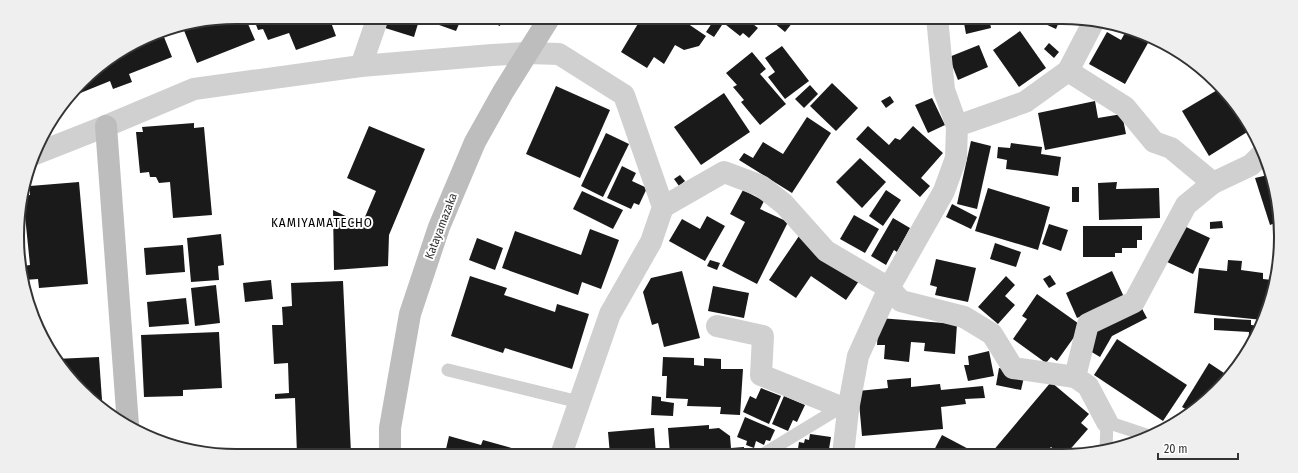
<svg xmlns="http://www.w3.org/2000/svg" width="1298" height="473" viewBox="0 0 1298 473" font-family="'Fira Sans Condensed',sans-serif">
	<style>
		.green { fill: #e6ecdf }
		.building { fill: #1a1a1a }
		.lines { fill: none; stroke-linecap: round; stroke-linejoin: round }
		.lane { stroke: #d0d0d0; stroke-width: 13 }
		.street { stroke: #d0d0d0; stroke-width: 22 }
		.secondary { stroke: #bdbdbd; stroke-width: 22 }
		.labels { text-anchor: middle; stroke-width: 4; stroke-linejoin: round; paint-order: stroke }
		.street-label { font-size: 12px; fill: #333; stroke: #fff }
		.neighbourhood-label { font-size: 13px; letter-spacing: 1px; fill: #000; stroke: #fff }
		.rim { fill: none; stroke: #333; stroke-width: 2 }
	</style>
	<rect width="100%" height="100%" fill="#fff"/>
	<polygon class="green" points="854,450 893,455 854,455"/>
	<g class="building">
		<polygon points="236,17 245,17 255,40 197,63 183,28"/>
		<polygon points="253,17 329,17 336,36 296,50 289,33 268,40 263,29 258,30"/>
		<polygon points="385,17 420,17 414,37 382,27"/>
		<polygon points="427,17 462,17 456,31 425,20"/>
		<polygon points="478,17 503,17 500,26"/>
		<polygon points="642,17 678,17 706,36 699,46 684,50 675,45 664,64 654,57 647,68 621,52"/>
		<polygon points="724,17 744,17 758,28 749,38 743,33 740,36 721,21"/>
		<polygon points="767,17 797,17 785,32"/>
		<polygon points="954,17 995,17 996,21 990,23 991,28 966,34 964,23 956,25"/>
		<polygon points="1030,17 1061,17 1056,29"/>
		<polygon points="714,20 722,25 714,37 706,32"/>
		<polygon points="1020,31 1046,68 1019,87 993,50"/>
		<polygon points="1126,31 1148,43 1125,84 1089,64 1107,32 1121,40"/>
		<polygon points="162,32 172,57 129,74 132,82 113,89 110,81 73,96 92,72 153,34"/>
		<polygon points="1049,43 1059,52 1054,58 1044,49"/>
		<polygon points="979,45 988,67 958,80 949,57"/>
		<polygon points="782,46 809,81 785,99 768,77 775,72 765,58"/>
		<polygon points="752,52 766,69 760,74 786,104 760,125 741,102 744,100 733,87 737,85 726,73"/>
		<polygon points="832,83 858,108 836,131 810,106"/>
		<polygon points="810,85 818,94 804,108 795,99"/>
		<polygon points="556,86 610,110 580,178 526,154"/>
		<polygon points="1219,89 1251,127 1252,129 1209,156 1182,111"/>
		<polygon points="724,93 750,132 701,165 674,127"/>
		<polygon points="890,96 894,102 886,108 881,101"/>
		<polygon points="932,98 945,125 928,133 915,105"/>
		<polygon points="1095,101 1098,118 1122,114 1126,134 1045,150 1038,113"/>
		<polygon points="807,117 831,133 792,193 739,160 744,153 753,158 763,142 783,154"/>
		<polygon points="194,123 194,128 204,127 212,215 173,218 170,182 159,183 156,177 150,177 149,172 140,173 136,132 143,132 142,127"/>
		<polygon points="369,126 425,149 389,235 388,266 334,270 333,210 362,224 376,191 347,178"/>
		<polygon points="868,126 889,145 895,138 900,140 913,126 943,153 921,178 930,186 920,197 856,139"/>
		<polygon points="606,133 629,144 603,197 581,186"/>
		<polygon points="971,141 991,146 977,209 957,204"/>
		<polygon points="1011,143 1042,147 1041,154 1061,157 1058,176 1006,169 1007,160 997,158 998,147 1010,148"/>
		<polygon points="860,158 886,182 862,208 836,182"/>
		<polygon points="622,166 636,173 632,181 647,188 639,205 634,203 631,209 607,198"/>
		<polygon points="680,175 685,181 679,186 674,179"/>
		<polygon points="1268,175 1279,208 1278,222 1270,225 1255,178"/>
		<polygon points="79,182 88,284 39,288 38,279 24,280 23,266 30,265 23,196 30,195 30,186"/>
		<polygon points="1117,182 1116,189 1159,188 1160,218 1099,220 1098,183"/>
		<rect x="1072" y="187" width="7" height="15"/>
		<polygon points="988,188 1050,207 1038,250 975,231"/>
		<polygon points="743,190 764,201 760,209 788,222 757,284 722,266 745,222 730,214"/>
		<polygon points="886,190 901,200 883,226 869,216"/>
		<polygon points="582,191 623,210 613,229 573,209"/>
		<polygon points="952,204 977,217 971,229 946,217"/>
		<polygon points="854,215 879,229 865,253 840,239"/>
		<polygon points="707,216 725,226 705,261 669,241 682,219 700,229"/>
		<polygon points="893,218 910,228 897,252 894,250 886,265 871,256"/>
		<polygon points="1222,221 1223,228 1210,229 1210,222"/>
		<polygon points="1049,224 1068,230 1061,251 1042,244"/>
		<polygon points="1083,226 1142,226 1142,240 1137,240 1137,248 1122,248 1122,253 1115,253 1115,257 1083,257"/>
		<polygon points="1184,226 1210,238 1193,274 1167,262"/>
		<polygon points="590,229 619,240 601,289 582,282 578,295 502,268 515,231 581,255"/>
		<polygon points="221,234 224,265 218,266 219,280 191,282 187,238"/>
		<polygon points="799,236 861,278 846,300 811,276 796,298 769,280"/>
		<polygon points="477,238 503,248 495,270 469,260"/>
		<polygon points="995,243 1021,252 1016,267 990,259"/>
		<polygon points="183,245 185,272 146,275 144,248"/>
		<polygon points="936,259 976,268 968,302 935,295 937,287 930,285"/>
		<polygon points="710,260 720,263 717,270 707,266"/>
		<polygon points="1228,260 1242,261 1241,270 1263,273 1263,279 1273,280 1272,298 1263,320 1194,313 1199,268 1227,271"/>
		<polygon points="682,271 700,338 664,347 658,323 652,325 643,292 651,278"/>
		<polygon points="1112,271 1124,297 1077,318 1066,293"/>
		<polygon points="1050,275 1056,284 1049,288 1043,279"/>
		<polygon points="470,276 507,288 504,295 555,312 557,304 589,314 572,369 505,348 503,353 451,336"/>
		<polygon points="1006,276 1015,285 1005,296 1015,305 998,324 978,307"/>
		<polygon points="271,280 273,299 245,302 243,283"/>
		<polygon points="343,281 351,453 297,455 295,398 275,399 275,394 289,393 288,363 274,364 272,325 283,325 282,307 292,306 291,283"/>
		<polygon points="216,285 220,323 195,326 191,288"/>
		<polygon points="713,286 749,293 744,318 708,311"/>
		<polygon points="1037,294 1082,326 1057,361 1051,357 1046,363 1013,339 1027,319 1022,316"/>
		<polygon points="186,298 189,324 149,327 147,302"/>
		<polygon points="1140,305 1147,318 1112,336 1100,357 1085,348 1097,327"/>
		<polygon points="879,318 957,324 955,354 924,351 925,343 911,342 909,362 884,359 885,345 877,345"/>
		<polygon points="1214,318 1251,320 1251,325 1260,326 1251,346 1248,347 1249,332 1214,330"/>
		<polygon points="219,332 222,388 183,390 183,396 144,397 141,335"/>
		<polygon points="1117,339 1187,385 1163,421 1094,375"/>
		<polygon points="989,351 994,376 968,381 964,365 969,365 968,356"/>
		<polygon points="99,357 102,400 95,400 55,359"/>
		<polygon points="663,357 694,358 694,365 704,366 704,358 721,359 721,369 743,369 740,415 720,414 721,407 687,406 688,399 666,398 667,376 662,376"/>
		<polygon points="1209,363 1224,373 1206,401 1191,412 1182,407"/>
		<polygon points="999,368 1025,373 1021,390 996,385"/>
		<polygon points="911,378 911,387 940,384 941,390 983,386 985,398 965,399 966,404 941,407 943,429 862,436 858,391 888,388 887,380"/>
		<polygon points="1051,382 1089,414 1081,423 1088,429 1066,454 1060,454 1051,447 1044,454 994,454 992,452"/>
		<polygon points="761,388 781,396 769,424 743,412 750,396 756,399"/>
		<polygon points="652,396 661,397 661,401 674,403 673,416 651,415"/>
		<polygon points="784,396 805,405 797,422 793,420 788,431 772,424"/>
		<polygon points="745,417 775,430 770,441 766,440 764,445 756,441 754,448 746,445 747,441 737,437"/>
		<polygon points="709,425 709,429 719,428 730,436 731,448 744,447 744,455 670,455 668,428"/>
		<polygon points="654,428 656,455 610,455 608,432"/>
		<polygon points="810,434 831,437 828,455 797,455 799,442 804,443 805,439 809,440"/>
		<polygon points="942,435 978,454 932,454"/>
		<polygon points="449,436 481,445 483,440 533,454 533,455 440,456 442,448 446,449"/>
	</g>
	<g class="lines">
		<g class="lane">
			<polyline points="448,370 579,402"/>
			<polyline points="1106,449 1107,422 1149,436"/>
			<polyline points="762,455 841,407"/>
		</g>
		<g class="street">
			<polyline points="361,66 378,17"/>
			<polyline points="1068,71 1125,107 1154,142 1171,148 1213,183"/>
			<polyline points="957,126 1025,102 1068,71 1094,21"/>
			<polyline points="35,154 106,126 194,89 361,66 492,55 527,53 559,54 624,95 663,207 651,242 610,314 561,455"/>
			<polyline points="663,207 724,172 761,186 784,204 826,251 889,288 901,301 964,317 992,334 1013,368 1075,377 1088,386 1107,422"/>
			<polyline points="717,326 763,336 761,375 848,410"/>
			<polyline points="1075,377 1088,324 1134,302 1186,205 1213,183 1251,165 1261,155"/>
			<polyline points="843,455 848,410 858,356 889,288 944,191 956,158 957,126 944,90 937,17"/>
		</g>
		<g class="secondary">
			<polyline points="106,126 128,425"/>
			<polyline points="390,456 390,428 410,314 439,227 475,142 503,92 550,17"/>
		</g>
	</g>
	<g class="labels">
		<g class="street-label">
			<text transform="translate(441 226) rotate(-69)" y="4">Katayamazaka</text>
		</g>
		<g class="neighbourhood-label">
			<text x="322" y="227">KAMIYAMATECHO</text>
		</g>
	</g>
	<path d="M0 0H1298V473H0ZM236 24H1062A212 212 0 0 1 1274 236V237A212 212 0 0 1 1062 449H236A212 212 0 0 1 24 237V236A212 212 0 0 1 236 24Z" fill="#efefef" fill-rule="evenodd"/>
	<path class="rim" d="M236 24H1062A212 212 0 0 1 1274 236V237A212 212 0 0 1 1062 449H236A212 212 0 0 1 24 237V236A212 212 0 0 1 236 24Z"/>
	<path d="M1158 453v6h80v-6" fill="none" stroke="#333333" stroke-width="2"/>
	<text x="1164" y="453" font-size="12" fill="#333333" stroke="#ffffff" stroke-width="3" paint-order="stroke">20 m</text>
</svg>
